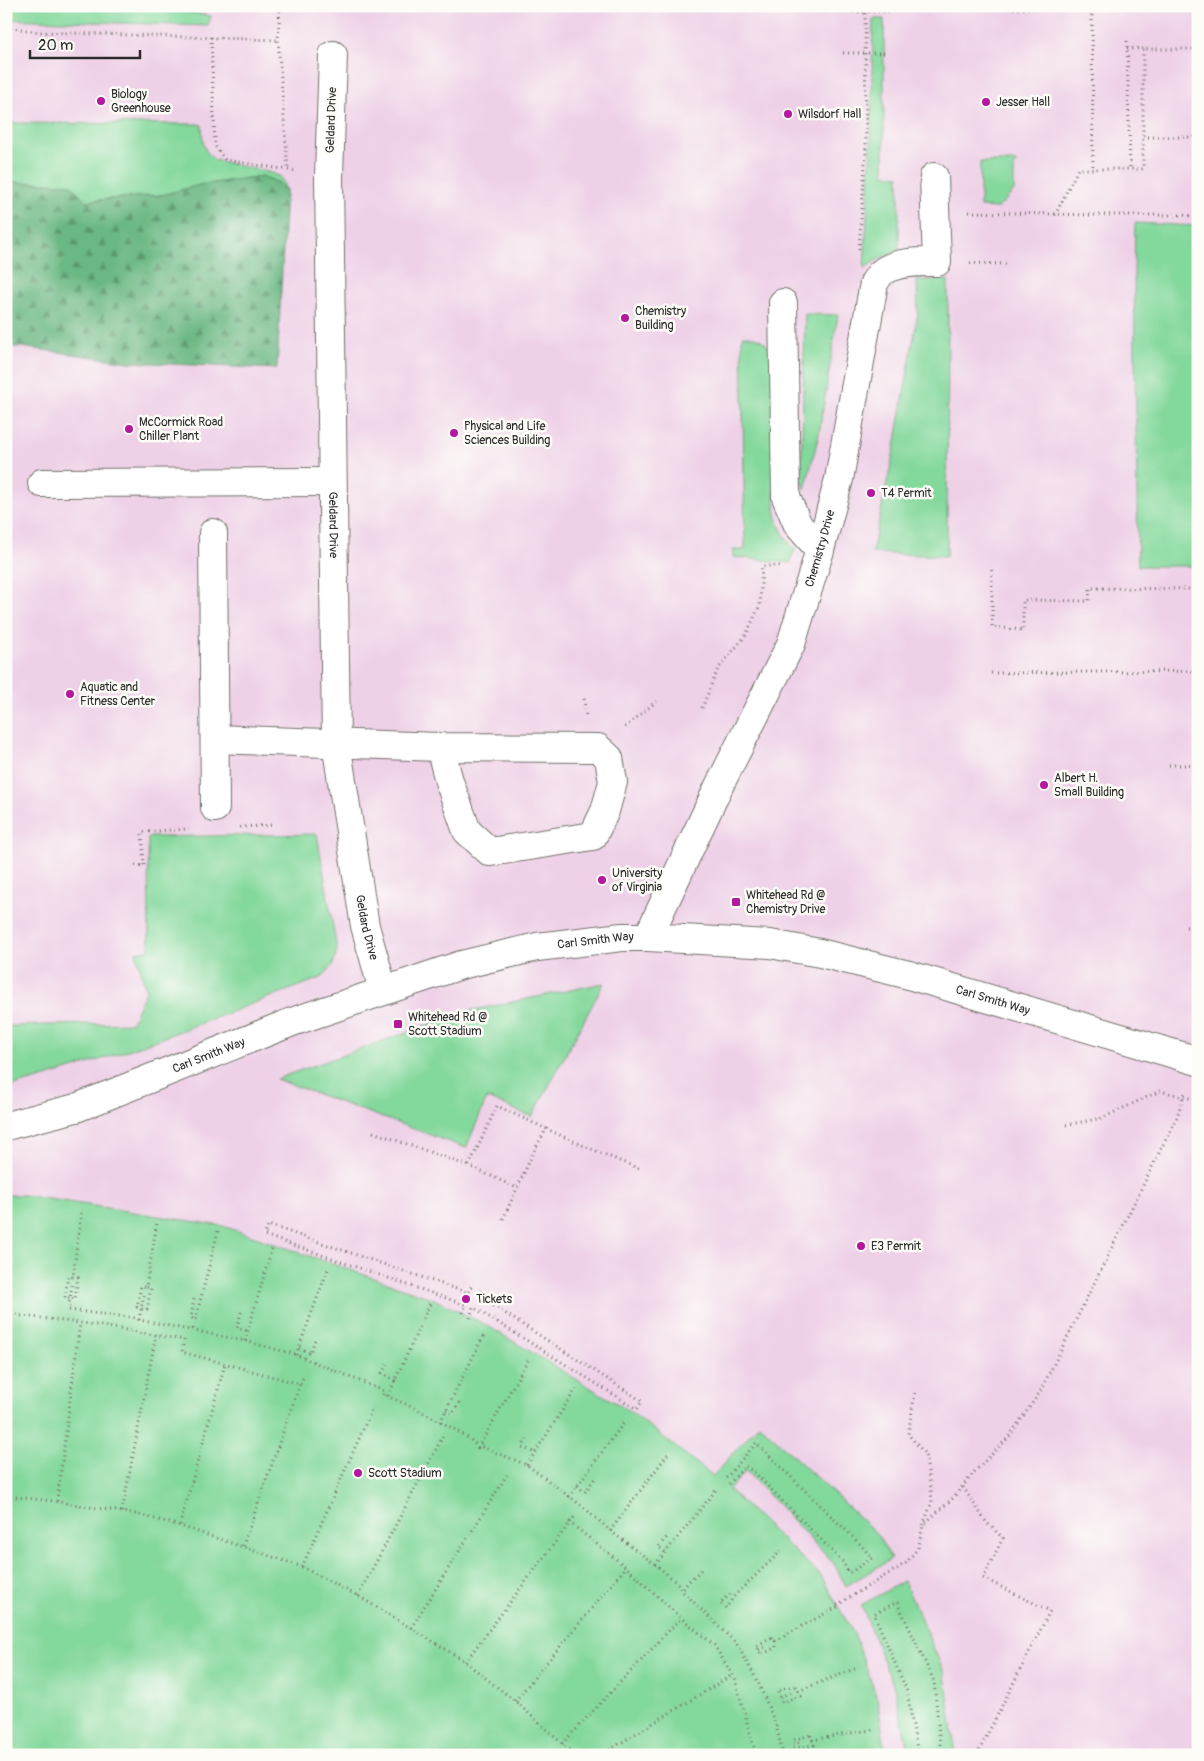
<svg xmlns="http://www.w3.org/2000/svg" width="1204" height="1761" viewBox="0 0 1204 1761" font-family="Pangolin,sans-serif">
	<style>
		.built { fill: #eed0e7 }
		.green { fill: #83d89b; stroke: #578263 }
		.forest { fill: url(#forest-firs); stroke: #4a7257 }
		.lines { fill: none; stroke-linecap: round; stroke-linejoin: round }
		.minor-casing { stroke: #727069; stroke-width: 30 }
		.path { stroke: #727069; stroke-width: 3; stroke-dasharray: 1 4; stroke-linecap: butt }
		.minor { stroke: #fff; stroke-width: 28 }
		.path-bridge { stroke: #727069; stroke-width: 3; stroke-dasharray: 1 4; stroke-linecap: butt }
		.poi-dot { fill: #b5179e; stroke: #fdfcf7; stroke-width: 2 }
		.labels { text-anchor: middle; stroke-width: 5; stroke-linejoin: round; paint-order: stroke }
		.poi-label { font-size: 12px; fill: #2b2b2b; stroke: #fdfcf7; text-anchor: start }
		.street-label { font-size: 12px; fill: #2b2b2b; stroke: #fdfcf7 }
	</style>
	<defs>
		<pattern id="forest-firs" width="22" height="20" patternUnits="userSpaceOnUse" patternTransform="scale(1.25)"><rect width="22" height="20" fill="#6ab883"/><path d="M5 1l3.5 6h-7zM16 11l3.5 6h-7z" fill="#57966b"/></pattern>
	</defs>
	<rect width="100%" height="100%" fill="#fdfcf7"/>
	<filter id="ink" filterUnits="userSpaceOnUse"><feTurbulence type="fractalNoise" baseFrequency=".02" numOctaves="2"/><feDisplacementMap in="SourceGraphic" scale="10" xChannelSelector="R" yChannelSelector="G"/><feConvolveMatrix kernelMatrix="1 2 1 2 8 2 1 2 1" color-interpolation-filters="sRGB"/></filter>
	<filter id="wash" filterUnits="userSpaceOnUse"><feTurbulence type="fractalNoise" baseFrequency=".0096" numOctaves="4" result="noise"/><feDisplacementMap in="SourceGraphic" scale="20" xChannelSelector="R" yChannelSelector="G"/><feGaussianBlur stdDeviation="1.12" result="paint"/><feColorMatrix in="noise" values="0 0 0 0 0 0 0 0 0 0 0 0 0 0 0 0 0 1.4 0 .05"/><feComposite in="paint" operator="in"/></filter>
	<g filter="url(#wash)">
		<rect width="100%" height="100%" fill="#f5efdc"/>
		<rect class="built" x="6" y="6" width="1192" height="1749"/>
		<g class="green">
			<polygon points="6,6 153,6 211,16 208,26 6,19"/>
			<polygon points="873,19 884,19 884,174 899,176 899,250 881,258 864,268 871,146"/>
			<path d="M6,123L197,124L202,125C203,141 201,149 215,160L272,173L281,177L286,191L279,183L262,176L200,185L162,195L86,201L69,184L6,182Z"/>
			<polygon points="980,162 1016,162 1014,168 1014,191 998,208 980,207"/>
			<polygon points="1135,223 1198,226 1198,566 1138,566 1134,275"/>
			<polygon points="917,280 948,280 947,556 872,553 896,441 918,312"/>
			<polygon points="805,314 838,315 819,434 805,489 801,479"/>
			<path d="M742,336C761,335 769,344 775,360V507C777,523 783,538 795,549L790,563L733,557V550H745Z"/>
			<path d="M317,834L337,950L333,965L321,978C217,1016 114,1060 6,1088V1026L131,1023L146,991L136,952L149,950L148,837Z"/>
			<polygon points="604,983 532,1117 487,1098 466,1148 276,1079 464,1012"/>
			<polygon points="6,1195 23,1195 223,1226 434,1299 486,1325 631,1412 713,1476 759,1424 877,1534 891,1559 846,1586 834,1564 746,1471 729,1490 821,1576 855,1636 877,1698 886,1755 6,1755"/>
			<polygon points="904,1581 945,1674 956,1755 909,1755 895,1690 861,1605"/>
		</g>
		<polygon class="forest" points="262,176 279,183 286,191 277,369 129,362 21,347 6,347 6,182 70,184 86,201 162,195 200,185"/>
	</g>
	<g filter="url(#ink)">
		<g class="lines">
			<g class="minor-casing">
				<g id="minor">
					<path id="s1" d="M333,55L329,176L336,743L365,926L383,990"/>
					<polyline points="783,303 786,497 798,525 820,550"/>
					<polyline points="42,483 332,482"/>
					<polyline points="213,533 215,808"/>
					<polyline points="215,739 440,747 598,748 609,758 613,782 605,811 593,836 490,852 467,831 449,781 440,747"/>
					<path id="s2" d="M648,937L719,786L791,644L820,550L839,479L874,283C876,280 879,275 881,273C894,261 921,262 937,262L934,177"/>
					<path id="s3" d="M6,1126L76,1108L292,1022L461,965L537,947L622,937H648L770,944L820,953L909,975L1198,1061"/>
				</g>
			</g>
			<g class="path">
				<polyline points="280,6 278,40 288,170"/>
				<polyline points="843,12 1033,8 1092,9 1093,169"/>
				<polyline points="6,27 40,32 278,40"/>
				<polyline points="211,37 215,146 225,160 295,171"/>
				<polyline points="1127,41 1130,169"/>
				<polyline points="1127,48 1143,49"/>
				<polyline points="1143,137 1198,137"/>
				<polyline points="969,212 1093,215 1181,215 1198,217"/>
				<polyline points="1055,215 1078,169 1143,169 1143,49 1198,49"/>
				<polyline points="859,249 866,150 865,6"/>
				<polyline points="970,263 1009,264"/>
				<polyline points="992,570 992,627 1023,630 1023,600 1089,601 1090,588 1198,589"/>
				<polyline points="991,673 1198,671"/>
				<polyline points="584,699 586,716"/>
				<polyline points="702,708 718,669 746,635 760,605 762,566 780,566"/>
				<polyline points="625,727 658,700"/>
				<polyline points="1169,765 1198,765"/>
				<polyline points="240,827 275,825"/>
				<polyline points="135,865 144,866 142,832 189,829"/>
				<polyline points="1186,927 1198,927"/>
				<polyline points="1066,1125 1102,1118 1160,1091 1198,1100"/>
				<path d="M547,1128L536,1147L517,1188L469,1166L497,1106C545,1128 592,1151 641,1169"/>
				<polyline points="373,1132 469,1166"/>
				<path d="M81,1213L73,1277L68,1276L65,1298H70L68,1310L136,1318L139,1320L241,1340L294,1354L384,1391L383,1395C398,1399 473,1435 478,1448L482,1447L527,1465L581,1505L613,1533L660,1568L678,1584L682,1591"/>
				<polyline points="503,1219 517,1188"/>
				<polyline points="72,1285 70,1298 75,1299 78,1277 73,1277"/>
				<polyline points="144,1295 141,1309 147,1309 151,1288 146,1287"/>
				<polyline points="194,1299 191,1318 195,1319"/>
				<polyline points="241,1312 237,1328 248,1331"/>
				<polyline points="463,1313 466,1305 264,1235 269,1225 468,1293 472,1285"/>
				<polyline points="6,1314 97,1325 184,1340 182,1352 300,1384 303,1378"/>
				<polyline points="470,1318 473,1307 637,1409 642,1401 478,1296 481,1290"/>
				<polyline points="139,1320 141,1309 137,1307 141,1286 146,1287 157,1223"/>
				<polyline points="193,1329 218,1231"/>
				<polyline points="245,1341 272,1248"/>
				<polyline points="299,1348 310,1353 316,1337"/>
				<polyline points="296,1355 328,1269"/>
				<polyline points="387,1364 382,1373 396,1381"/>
				<polyline points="915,1393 908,1434 925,1454 931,1489 932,1502 923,1525 952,1499 976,1470 1008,1438 1040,1392 1177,1117 1183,1097 1186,1092"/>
				<polyline points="388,1396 430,1304"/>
				<polyline points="446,1410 452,1414 461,1400"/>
				<polyline points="440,1422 485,1333"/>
				<polyline points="527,1439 522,1447 535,1453"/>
				<polyline points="478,1448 528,1360"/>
				<polyline points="527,1465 576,1389"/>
				<polyline points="726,1478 756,1443 861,1545 872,1558 849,1573 842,1561 754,1472 745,1466 729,1484"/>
				<polyline points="577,1486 585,1492 595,1478"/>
				<polyline points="963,1487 986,1522 1003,1538 983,1578 1050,1611 977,1755"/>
				<polyline points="6,1496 53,1501 135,1514 171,1523 300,1566 360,1597 460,1658 515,1701 575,1755"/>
				<polyline points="569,1497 625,1421"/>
				<polyline points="57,1501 80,1323"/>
				<polyline points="122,1512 156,1335"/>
				<polyline points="569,1522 626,1567 681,1618 714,1645 735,1679 756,1755"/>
				<polyline points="180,1525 225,1364"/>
				<polyline points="610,1531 670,1451"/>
				<polyline points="243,1546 300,1384"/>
				<polyline points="665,1552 658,1547 668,1536"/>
				<polyline points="655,1565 717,1489"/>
				<polyline points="302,1567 373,1407"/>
				<polyline points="701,1570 687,1583 682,1591 736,1643 758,1682 776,1725 783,1755"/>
				<polyline points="730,1594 720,1603 726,1608 735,1595 781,1551"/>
				<polyline points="358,1596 443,1436"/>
				<polyline points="837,1605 906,1563 918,1548 923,1525"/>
				<polyline points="411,1628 507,1475"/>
				<polygon points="772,1637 775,1641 776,1647 761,1655 756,1646"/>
				<polyline points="775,1641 839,1606"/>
				<polyline points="759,1650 767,1646"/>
				<polyline points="465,1662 575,1516"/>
				<polygon points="796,1686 800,1696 782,1702 777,1690"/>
				<polyline points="798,1691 857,1668"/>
				<polyline points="780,1697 791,1692"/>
				<polyline points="515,1701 626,1567"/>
				<polygon points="811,1735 814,1745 794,1748 793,1740"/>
				<polyline points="812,1740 876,1729"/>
				<polyline points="562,1744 681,1618"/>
				<polyline points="793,1744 803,1741"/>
				<polyline points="601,1755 732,1675"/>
				<polyline points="918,1755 907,1691 874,1614 897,1602 934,1681 941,1755"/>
			</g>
			<use href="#minor" class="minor"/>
			<polyline class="path-bridge" points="843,53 887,53"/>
		</g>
	</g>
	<g class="poi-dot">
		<circle cx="101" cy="101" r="5"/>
		<circle cx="986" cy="102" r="5"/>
		<circle cx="788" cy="114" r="5"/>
		<circle cx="625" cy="318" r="5"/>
		<circle cx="129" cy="429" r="5"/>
		<circle cx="454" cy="433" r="5"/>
		<circle cx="871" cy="493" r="5"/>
		<circle cx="70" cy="694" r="5"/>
		<circle cx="1044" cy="785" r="5"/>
		<circle cx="602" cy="880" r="5"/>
		<rect x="731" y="897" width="10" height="10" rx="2.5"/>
		<rect x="393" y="1019" width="10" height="10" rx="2.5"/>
		<circle cx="861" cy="1246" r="5"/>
		<circle cx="466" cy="1299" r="5"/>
		<circle cx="358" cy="1473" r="5"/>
	</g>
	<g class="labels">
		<g class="poi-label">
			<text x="111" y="98">Biology<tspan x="111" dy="14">Greenhouse</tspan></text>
			<text x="996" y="106">Jesser Hall</text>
			<text x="798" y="118">Wilsdorf Hall</text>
			<text x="635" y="315">Chemistry<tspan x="635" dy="14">Building</tspan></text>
			<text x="139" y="426">McCormick Road<tspan x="139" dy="14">Chiller Plant</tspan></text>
			<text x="464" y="430">Physical and Life<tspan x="464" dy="14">Sciences Building</tspan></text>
			<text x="881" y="497">T4 Permit</text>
			<text x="80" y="691">Aquatic and<tspan x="80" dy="14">Fitness Center</tspan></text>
			<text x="1054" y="782">Albert H.<tspan x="1054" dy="14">Small Building</tspan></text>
			<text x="612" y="877">University<tspan x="612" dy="14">of Virginia</tspan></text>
			<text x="746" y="899">Whitehead Rd @<tspan x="746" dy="14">Chemistry Drive</tspan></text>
			<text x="408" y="1021">Whitehead Rd @<tspan x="408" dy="14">Scott Stadium</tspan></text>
			<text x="871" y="1250">E3 Permit</text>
			<text x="476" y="1303">Tickets</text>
			<text x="368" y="1477">Scott Stadium</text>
		</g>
		<g class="street-label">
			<text transform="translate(331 120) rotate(-88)" y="4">Geldard Drive</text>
			<text dy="4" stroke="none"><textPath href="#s1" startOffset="470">Geldard Drive</textPath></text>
			<text dy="4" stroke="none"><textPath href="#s2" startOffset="426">Chemistry Drive</textPath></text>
			<text dy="4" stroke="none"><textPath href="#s1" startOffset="875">Geldard Drive</textPath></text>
			<text dy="4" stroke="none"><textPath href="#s3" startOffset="620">Carl Smith Way</textPath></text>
			<text dy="4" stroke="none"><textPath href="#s3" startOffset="1025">Carl Smith Way</textPath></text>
			<text dy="4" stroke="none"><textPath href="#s3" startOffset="215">Carl Smith Way</textPath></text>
		</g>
	</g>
	<rect width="1204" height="1761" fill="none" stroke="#fdfcf7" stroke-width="25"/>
	<path d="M30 50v8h110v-8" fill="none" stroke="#2b2b2b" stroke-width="2.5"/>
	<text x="38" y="50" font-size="15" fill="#2b2b2b" stroke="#fdfcf7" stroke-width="4" paint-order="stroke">20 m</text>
</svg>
